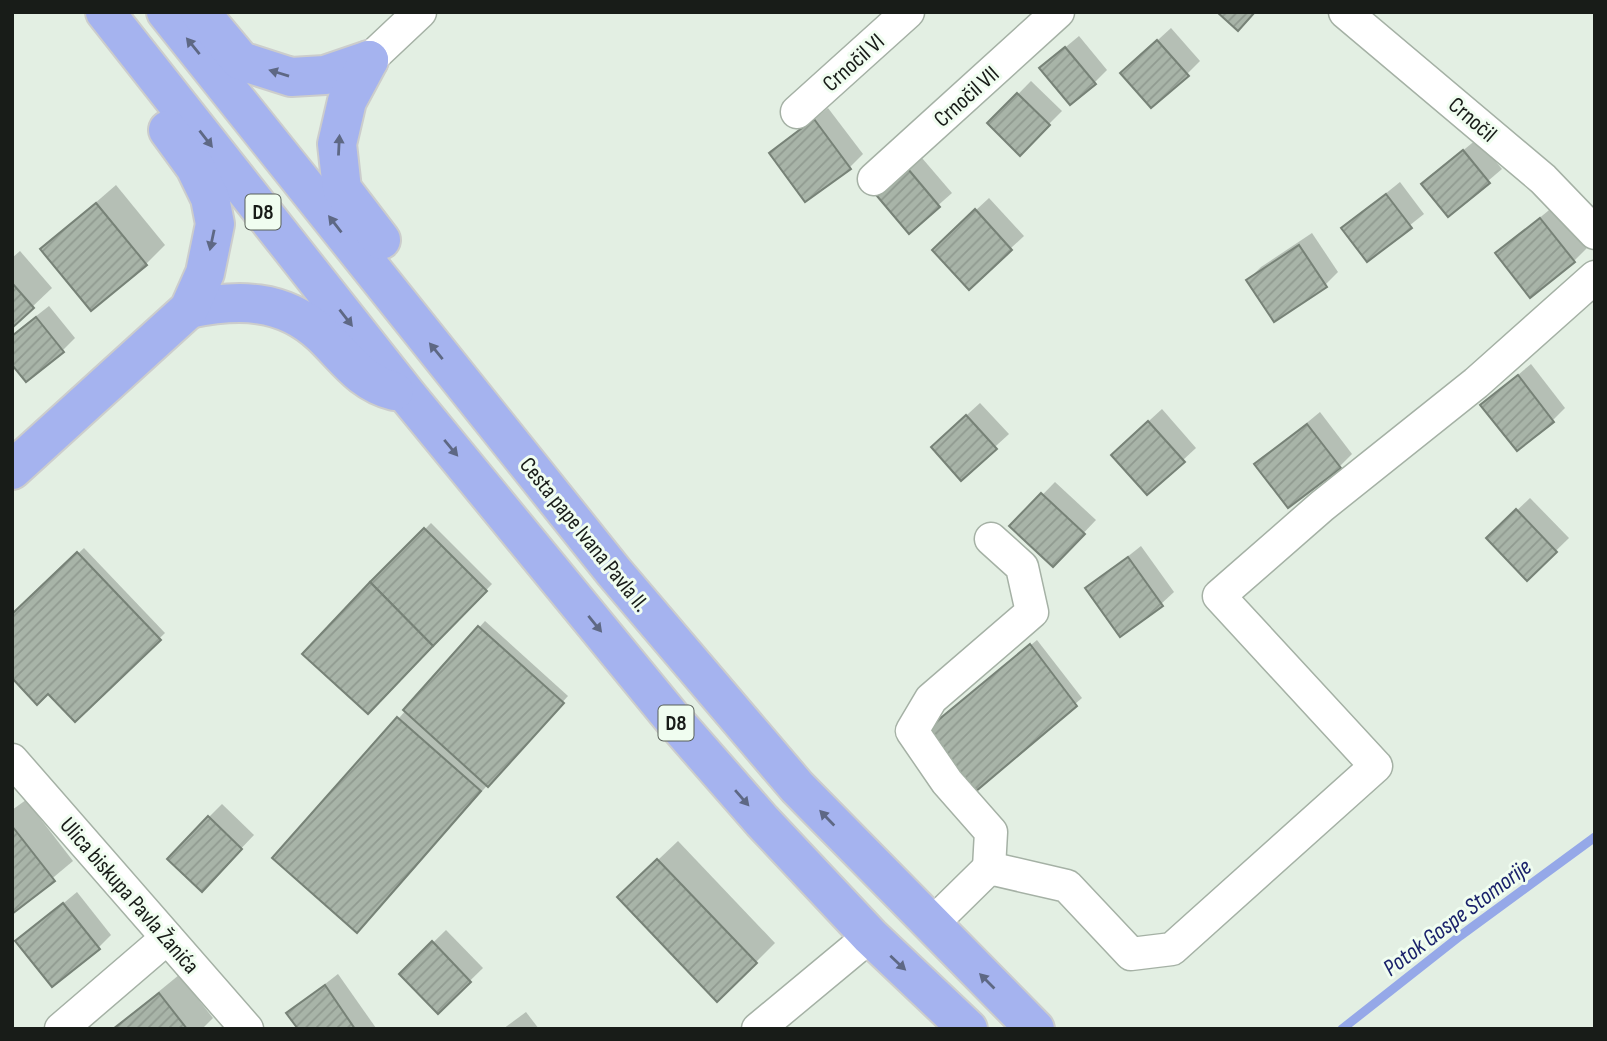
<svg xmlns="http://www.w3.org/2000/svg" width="1607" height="1041" viewBox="0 0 1607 1041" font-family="'Sofia Sans Condensed',sans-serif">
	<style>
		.shadow { fill: #0003 }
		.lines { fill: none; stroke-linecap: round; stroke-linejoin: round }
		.stream { stroke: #95a8e8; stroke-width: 9 }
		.building { fill: url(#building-hatch); stroke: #778277; stroke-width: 2 }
		.minor-casing { stroke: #a5b1a5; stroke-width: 35 }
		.major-casing { stroke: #cccdcc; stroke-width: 42 }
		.minor { stroke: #fff; stroke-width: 32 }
		.major { stroke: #a5b3ef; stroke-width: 38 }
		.oneway { fill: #5e6884 }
		.labels { text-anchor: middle; stroke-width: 6; stroke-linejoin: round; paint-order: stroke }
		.shield { fill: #f0fdf0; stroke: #596059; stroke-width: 2 }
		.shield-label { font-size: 21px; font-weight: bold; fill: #181c18 }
		.street-label { font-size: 23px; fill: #181c18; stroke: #f0fdf0 }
		.water-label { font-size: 24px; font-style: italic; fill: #19216a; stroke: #f0fdf0 }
	</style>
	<defs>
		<pattern id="building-hatch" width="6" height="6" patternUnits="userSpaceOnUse" patternTransform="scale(1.75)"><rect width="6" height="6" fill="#a8b4a8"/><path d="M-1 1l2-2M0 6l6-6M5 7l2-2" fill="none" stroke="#909a90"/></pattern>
	</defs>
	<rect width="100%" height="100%" fill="#e3efe3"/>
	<g class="shadow">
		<polygon points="1171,28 1200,61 1187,74 1136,60"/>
		<polygon points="1079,36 1107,70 1094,83 1055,56"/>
		<polygon points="1031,81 1062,111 1020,153 990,123"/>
		<polygon points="828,108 863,154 850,167 771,153"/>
		<polygon points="1477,139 1502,169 1448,215 1437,172"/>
		<polygon points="922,158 952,193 909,231 892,184"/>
		<polygon points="1400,182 1424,214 1367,259 1343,228"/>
		<polygon points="116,185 165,245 146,264 42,249"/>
		<polygon points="989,198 1024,236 969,287 947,237"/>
		<polygon points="1554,206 1587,248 1574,261 1497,253"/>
		<polygon points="1312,233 1338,272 1325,285 1248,280 1261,267"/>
		<polygon points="20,251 52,288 12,326 12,258"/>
		<polygon points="49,306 75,338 62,351 12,362 12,335"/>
		<polygon points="1531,364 1565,408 1552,421 1482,405"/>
		<polygon points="980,403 1009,434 961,478 946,434"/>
		<polygon points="1162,409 1196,448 1183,460 1126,442"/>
		<polygon points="1320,412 1352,454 1339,467 1257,464"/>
		<polygon points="1055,482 1096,520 1053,565 1012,526"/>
		<polygon points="1530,498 1569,538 1527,579 1488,538"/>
		<polygon points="431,523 492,584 368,712 304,654"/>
		<polygon points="1141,546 1174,592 1161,604 1087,589"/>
		<polygon points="84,548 165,633 75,720 48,692 12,616"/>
		<polygon points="485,621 568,696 362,924 275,858"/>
		<polygon points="1037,640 1082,698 1075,704 933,725"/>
		<polygon points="26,800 73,861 12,912 12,810"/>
		<polygon points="222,804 254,835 214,877 209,817"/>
		<polygon points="678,841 775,943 756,962 639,878"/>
		<polygon points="77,892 111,935 98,948 18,941"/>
		<polygon points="446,930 483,968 438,1012 401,974"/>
		<polygon points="338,974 376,1028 300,1029 288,1013"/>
		<polygon points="179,975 213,1018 202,1029 113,1029"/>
		<polygon points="526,1012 539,1029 503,1029"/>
	</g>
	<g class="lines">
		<polyline class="stream" points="1342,1029 1460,936 1595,837"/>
	</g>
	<g class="building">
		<polygon points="1217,12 1255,12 1238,31"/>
		<polygon points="1157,40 1189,76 1151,108 1120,73"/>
		<polygon points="1065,47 1096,84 1070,105 1039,68"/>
		<polygon points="1017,93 1050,125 1020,156 987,123"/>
		<polygon points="814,119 851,169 805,202 769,153"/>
		<polygon points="1463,150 1490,183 1448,217 1421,184"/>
		<polygon points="908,169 940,207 909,234 877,196"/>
		<polygon points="1386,194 1412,228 1367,262 1341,228"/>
		<polygon points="96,203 147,265 91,311 40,249"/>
		<polygon points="975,209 1012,250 969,290 932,250"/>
		<polygon points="1540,218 1575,262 1530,298 1495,253"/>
		<polygon points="1299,245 1327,287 1274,322 1246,280"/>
		<polygon points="12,283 34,308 12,328"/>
		<polygon points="36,317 64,352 26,382 12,365 12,336"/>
		<polygon points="1518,375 1554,422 1517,451 1480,405"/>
		<polygon points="966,415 997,449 961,481 931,447"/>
		<polygon points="1148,421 1185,462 1147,495 1111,455"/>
		<polygon points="1307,424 1341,468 1288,508 1254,464"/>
		<polygon points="1041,493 1085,534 1053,567 1009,526"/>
		<polygon points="1516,509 1557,552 1527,581 1486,538"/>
		<polygon points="424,528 487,591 433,646 370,582"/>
		<polygon points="77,552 161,640 75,722 48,694 37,705 12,678 12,614"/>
		<polygon points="1128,557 1163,606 1120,637 1085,588"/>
		<polygon points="370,582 433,646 368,714 302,654"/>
		<polygon points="478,626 564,703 488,787 403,710"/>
		<polygon points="1030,644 1077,706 975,792 925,731"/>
		<polygon points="397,717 481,791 357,933 272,858"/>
		<polygon points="208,816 242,849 202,892 167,859"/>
		<polygon points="12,826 55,881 12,914"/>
		<polygon points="657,859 757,963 717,1002 617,897"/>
		<polygon points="63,903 100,949 52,987 15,941"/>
		<polygon points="432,941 471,982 438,1014 399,974"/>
		<polygon points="325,985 355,1029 298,1029 286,1013"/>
		<polygon points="159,993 187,1029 113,1029"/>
	</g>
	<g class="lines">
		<g class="minor-casing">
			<g id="minor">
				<polyline points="1345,12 1543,179 1595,233"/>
				<polyline points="369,60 420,12"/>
				<polyline points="797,112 908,12"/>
				<polyline points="874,179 1058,12"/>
				<polyline points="12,760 247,1029"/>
				<polyline points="989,868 991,832 947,782 912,731 931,699 1032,612 1022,567 991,539"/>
				<polyline points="931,925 989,868 1067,886 1131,954 1172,949 1376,766 1219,596 1322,506 1476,383 1595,277"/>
				<polyline points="61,1029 167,938"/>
				<polyline points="758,1029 870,936"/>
			</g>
		</g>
		<g class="major-casing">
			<g id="major">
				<polyline points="105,12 407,395 672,718 762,821 870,936 968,1029"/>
				<polyline points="166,12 614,572 797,787 1035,1029"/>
				<polyline points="200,12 241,61 291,77 325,75 369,60"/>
				<polyline points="369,60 347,101 337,144 342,189 381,240"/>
				<path d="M189,309C237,299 283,298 322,335C346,358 360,382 394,391"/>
				<polyline points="12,470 189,309 205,273 215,224 210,198 195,167 168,130"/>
			</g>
		</g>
		<use href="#minor" class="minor"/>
		<use href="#major" class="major"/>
	</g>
	<defs><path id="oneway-solid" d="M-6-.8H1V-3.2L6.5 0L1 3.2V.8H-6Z" transform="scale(1.75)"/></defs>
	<g class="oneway">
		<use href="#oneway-solid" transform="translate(193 46) rotate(-129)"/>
		<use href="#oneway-solid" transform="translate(279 73) rotate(-163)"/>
		<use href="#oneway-solid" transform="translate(206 139) rotate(52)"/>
		<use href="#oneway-solid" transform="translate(339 145) rotate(-87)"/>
		<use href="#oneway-solid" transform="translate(335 224) rotate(-128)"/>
		<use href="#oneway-solid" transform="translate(212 240) rotate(102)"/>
		<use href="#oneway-solid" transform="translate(346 318) rotate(52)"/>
		<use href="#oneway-solid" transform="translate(436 351) rotate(-129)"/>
		<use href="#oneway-solid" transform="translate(451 448) rotate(50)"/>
		<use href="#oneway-solid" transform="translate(595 624) rotate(51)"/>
		<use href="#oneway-solid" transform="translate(742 798) rotate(49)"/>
		<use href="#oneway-solid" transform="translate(827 818) rotate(-134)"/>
		<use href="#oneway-solid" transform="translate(898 963) rotate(43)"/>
		<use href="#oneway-solid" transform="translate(987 981) rotate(-135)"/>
	</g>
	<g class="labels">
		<g class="shield">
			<rect x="245.5" y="194.5" width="35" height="35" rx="5"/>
			<rect x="658.5" y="705.5" width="35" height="35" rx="5"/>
		</g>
		<g class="shield-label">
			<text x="263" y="219">D8</text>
			<text x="676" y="730">D8</text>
		</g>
		<g class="street-label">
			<text transform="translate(853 62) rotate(-42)" y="8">Crnočil VI</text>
			<text transform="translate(966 96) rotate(-42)" y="8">Crnočil VII</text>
			<text transform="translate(1473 119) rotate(41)" y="8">Crnočil</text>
			<text transform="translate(585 534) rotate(51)" y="8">Cesta pape Ivana Pavla II.</text>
			<text transform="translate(130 895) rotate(49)" y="8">Ulica biskupa Pavla Žanića</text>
		</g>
		<g class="water-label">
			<text transform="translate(1457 917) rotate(-37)" y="8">Potok Gospe Stomorije</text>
		</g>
	</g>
	<rect width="1607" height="1041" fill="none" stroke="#181c18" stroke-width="28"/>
</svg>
